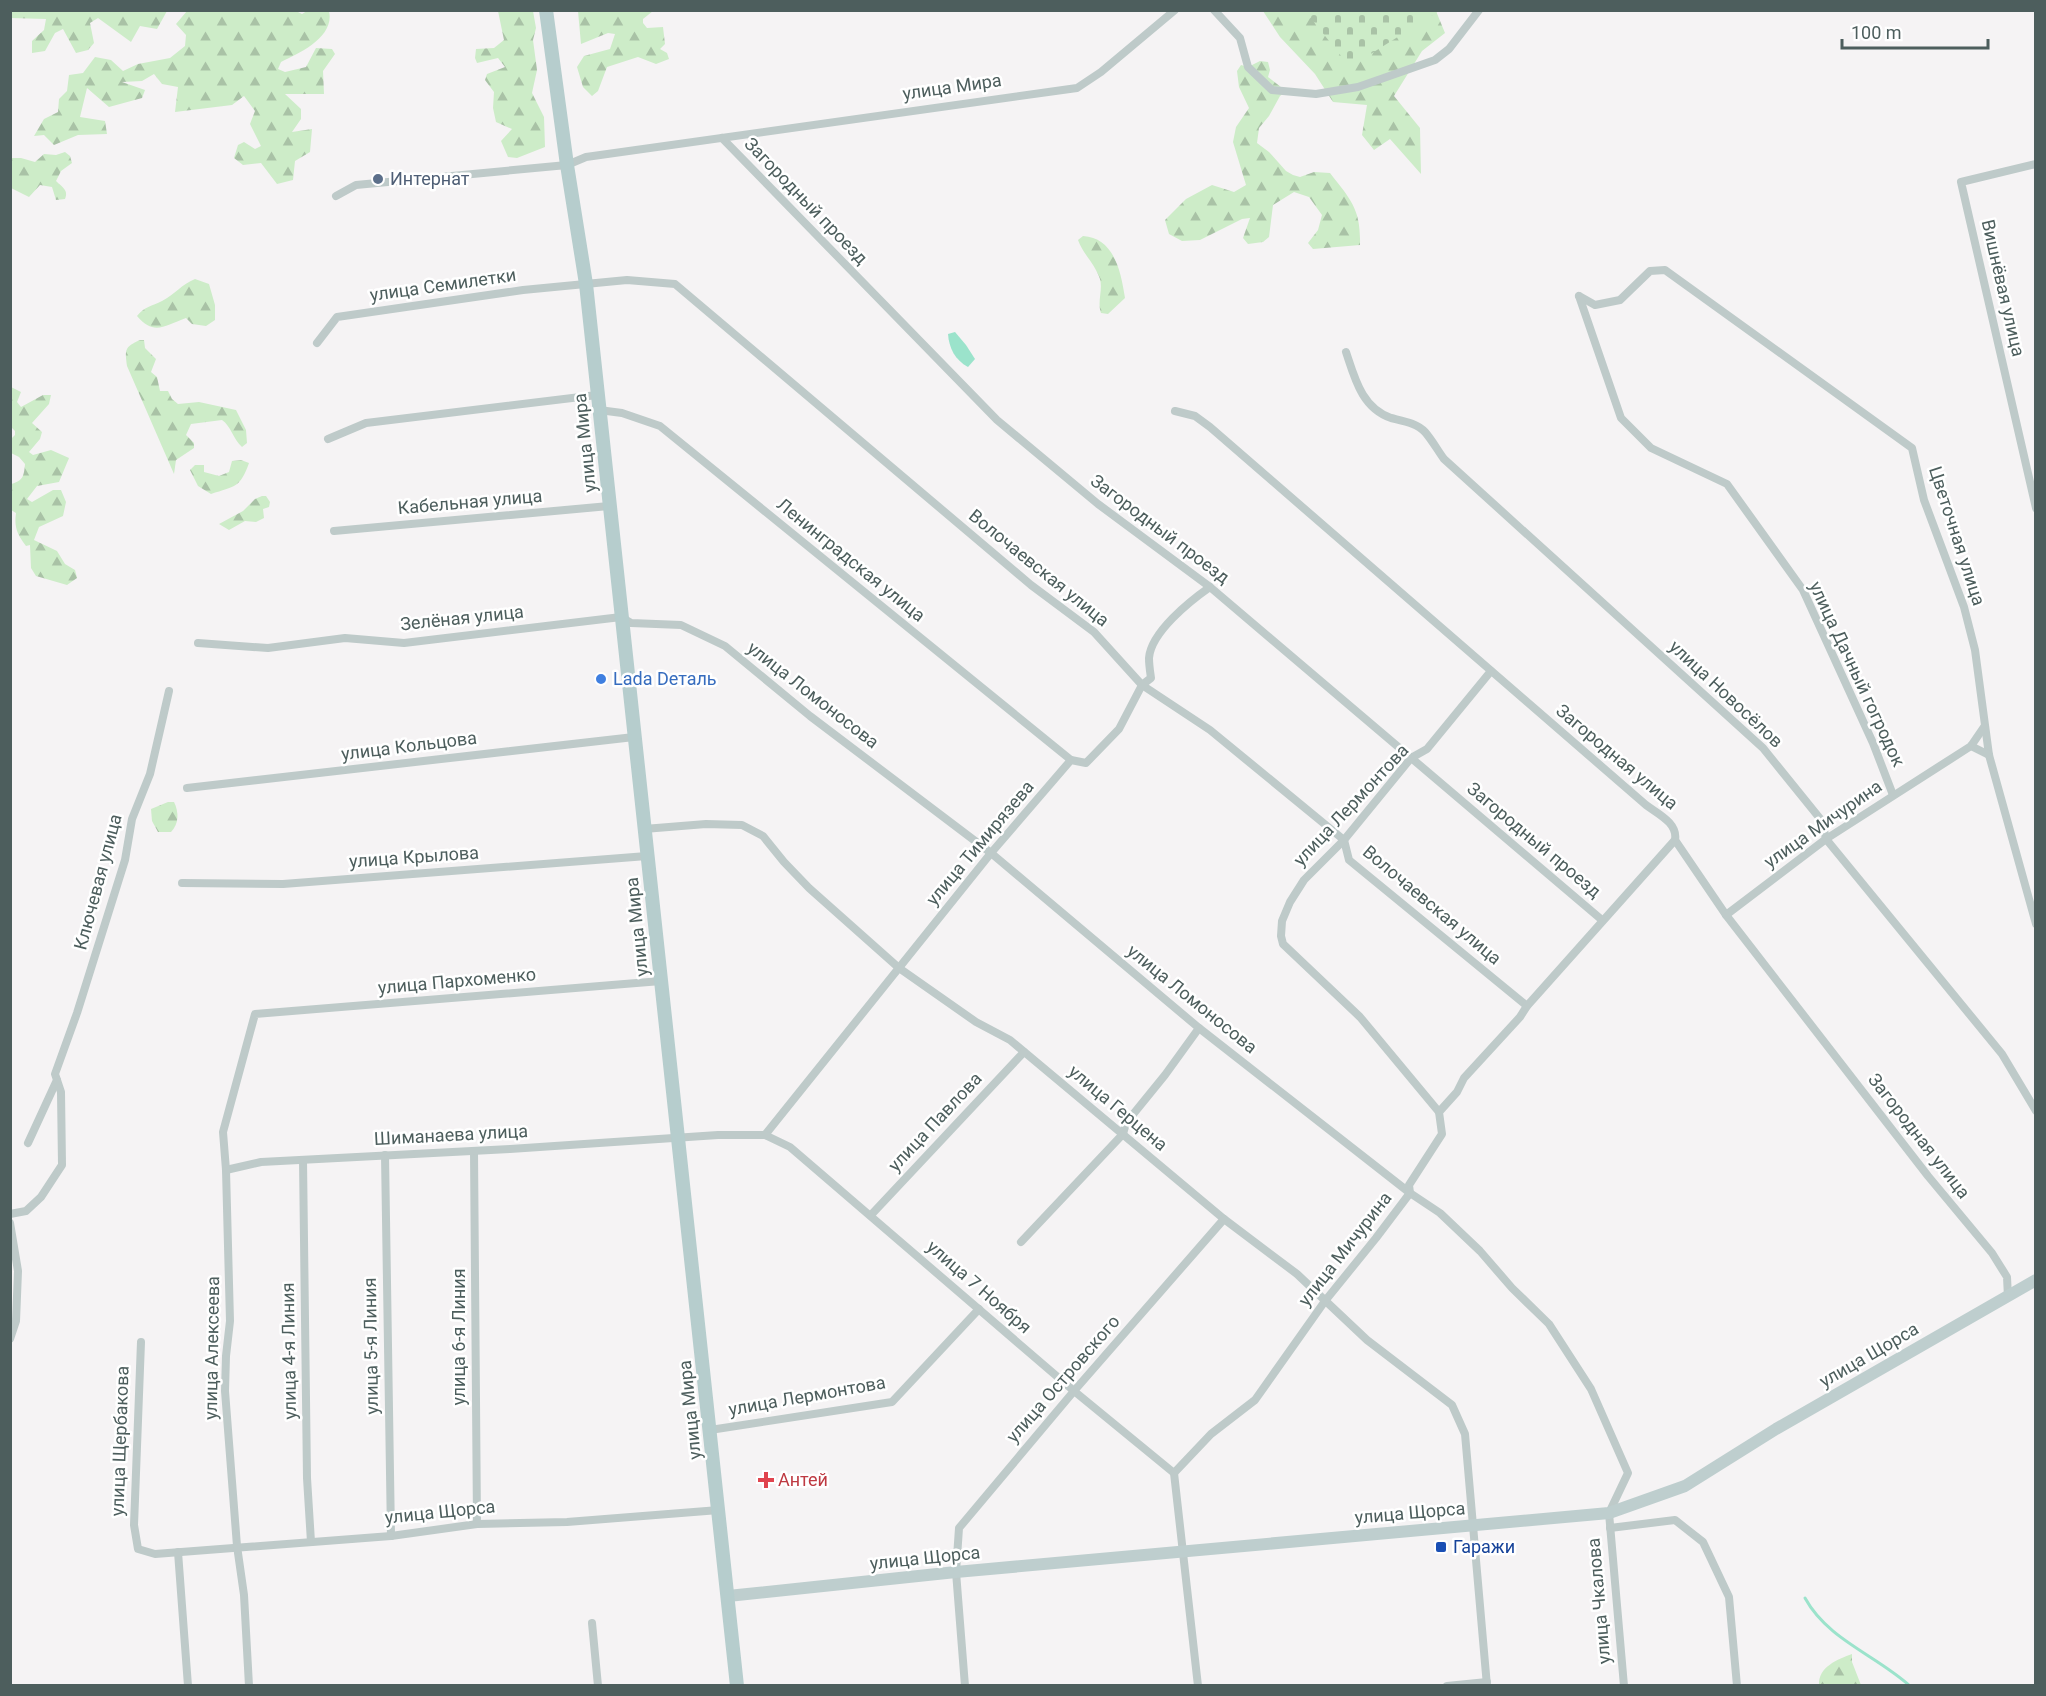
<svg xmlns="http://www.w3.org/2000/svg" width="2046" height="1696" viewBox="0 0 2046 1696" font-family="Roboto,sans-serif">
	<style>
		.forest { fill: url(#forest-firs) }
		.cemetery { fill: url(#cemetery-stones) }
		.water { fill: #9be3cb }
		.lines { fill: none; stroke-linecap: round; stroke-linejoin: round }
		.stream { stroke: #9be3cb; stroke-width: 3 }
		.street { stroke: #becac9; stroke-width: 8 }
		.secondary { stroke: #becece; stroke-width: 12 }
		.primary { stroke: #b6cdcd; stroke-width: 14 }
		.service-dot { fill: #5c6f8a; stroke: #fff; stroke-width: 2 }
		.shop-dot { fill: #3f7fe0; stroke: #fff; stroke-width: 2 }
		.health-dot { fill: #e0444e; stroke: #fff; stroke-width: 2 }
		.transit-dot { fill: #1a4fb4; stroke: #fff; stroke-width: 2 }
		.labels { text-anchor: middle; stroke-width: 5; stroke-linejoin: round; paint-order: stroke }
		.street-label { font-size: 18px; fill: #4d5e5d; stroke: #fff }
		.service-label { font-size: 18px; fill: #4e5e75; stroke: #fff; text-anchor: start }
		.shop-label { font-size: 18px; fill: #366cbe; stroke: #fff; text-anchor: start }
		.health-label { font-size: 18px; fill: #be3a42; stroke: #fff; text-anchor: start }
		.transit-label { font-size: 18px; fill: #164399; stroke: #fff; text-anchor: start }
	</style>
	<defs>
		<pattern id="forest-firs" width="22" height="20" patternUnits="userSpaceOnUse" patternTransform="scale(1.5)"><rect width="22" height="20" fill="#cdecc8"/><path d="M5 1l3.5 6h-7zM16 11l3.5 6h-7z" fill="#a9c2a6"/></pattern>
		<pattern id="cemetery-stones" width="16" height="16" patternUnits="userSpaceOnUse" patternTransform="scale(1.5)"><rect width="16" height="16" fill="#cdecc8"/><path d="M2 7V4a2 2 0 0 1 4 0v3zM10 15v-3a2 2 0 0 1 4 0v3z" fill="#a9c2a6"/></pattern>
	</defs>
	<rect width="100%" height="100%" fill="#f5f3f4"/>
	<g class="forest">
		<polygon points="11,10 167,10 167,11 157,29 140,26 131,42 98,18 90,23 94,43 88,50 76,53 63,29 55,33 45,51 32,53 32,41 44,30 46,19 11,18"/>
		<path d="M296,11L302,14L307,11H329C335,37 300,53 281,62L278,69L285,72L306,67L316,48L332,49L335,54L323,71L324,94H285L301,109V119L292,132L312,129L310,152L295,161L293,180L277,184L261,163L243,165L234,158L238,145L244,142L255,149L261,146L250,124L255,111L244,96L232,105L175,112L178,87L162,84L154,74L142,81L122,82L145,90L142,98L109,107L87,88L80,117L105,121L107,134L78,135L54,145L44,135L34,136L44,119L58,112L59,99L67,91L69,75L83,73L95,57L111,60L123,71L138,64L170,58L185,46L186,35L176,24L187,11Z"/>
		<polygon points="498,11 533,11 536,28 533,40 537,70 532,93 544,117 545,147 517,158 508,157 501,141 512,129 496,122 493,108 494,92 485,80 487,74 505,67 498,58 477,63 475,58 476,49 494,48 504,40"/>
		<polygon points="578,11 653,11 643,19 643,23 647,28 663,27 665,44 660,49 667,53 669,59 656,64 638,57 607,67 598,91 592,96 583,87 577,67 584,56 610,49 615,34 608,33 581,44"/>
		<polygon points="1263,11 1436,11 1445,33 1422,51 1394,96 1420,128 1421,174 1390,139 1374,150 1362,135 1367,105 1333,102 1315,74 1280,37"/>
		<path d="M1260,61L1268,62L1270,70L1268,77L1286,91L1280,96L1269,116L1259,128L1257,143L1269,152L1286,171L1293,175L1300,177L1314,172L1330,173C1351,200 1361,209 1360,245L1313,249L1308,243L1318,230L1322,215L1309,197L1294,192L1273,205L1269,237L1263,242L1248,244L1243,238L1250,218L1242,219L1200,240L1182,241L1169,234L1165,220L1186,199L1212,185L1234,192L1246,185L1233,142L1236,127L1249,108L1239,87L1237,71L1241,65L1248,67Z"/>
		<path d="M65,152L70,156L72,163L61,171L56,181C62,187 69,190 65,199L56,200L52,187L40,185L29,197L11,188V158H21L35,162L44,154L56,155Z"/>
		<path d="M1083,236C1115,238 1121,273 1125,298L1108,314L1101,313C1097,302 1103,290 1100,279C1095,264 1083,254 1078,240Z"/>
		<path d="M195,279L209,284L215,305V320L206,326L192,324L186,318C164,326 154,336 137,316C144,307 152,306 162,301C174,295 182,284 195,279Z"/>
		<path d="M140,340H144L145,348L156,359L151,372L157,377L160,391H168L172,399L178,404L199,402L236,410L246,430L247,443L242,447C233,439 231,426 222,420L191,424L186,435L194,443V448L176,460L174,474L127,366C125,350 124,347 140,340Z"/>
		<path d="M11,387L21,392L17,402L21,407L43,395H51L49,404L32,423L42,432L40,439L29,452L33,455L51,450L69,458L59,482L37,486L27,499L32,502L53,490H61L66,502L63,516L39,527L34,540L57,551L65,564L75,570L77,578L67,585L36,576L31,568L30,545L26,546C17,534 14,527 16,513L11,510V484C23,481 24,476 25,464L19,457L11,453V439L15,435V431L11,427Z"/>
		<path d="M241,460L249,463C240,488 235,486 211,494L198,486L190,470L195,465H204V472L219,476L229,472L232,461Z"/>
		<polygon points="262,496 266,496 270,502 269,507 263,509 264,518 256,522 245,521 229,530 219,524 243,511 255,499"/>
		<path d="M168,802H174C179,812 179,824 171,832H158L152,821L151,809Z"/>
		<path d="M1852,1654V1662L1861,1685H1819C1818,1667 1838,1659 1852,1654Z"/>
	</g>
	<polygon class="cemetery" points="1305,11 1439,11 1350,67"/>
	<path class="water" d="M955,332L966,345L975,359L968,367C955,360 949,348 948,334Z"/>
	<g class="lines">
		<path class="stream" d="M1805,1598C1828,1640 1876,1655 1910,1686"/>
		<g class="street">
			<polyline points="1214,10 1240,38 1248,67 1272,90 1316,94 1358,87 1435,60 1449,49 1479,10"/>
			<polyline points="722,138 997,420 1098,504 1210,587 1602,920"/>
			<polyline points="2036,164 1961,182 2036,508"/>
			<polyline points="336,196 356,185 567,165 586,157 1077,88 1101,72 1175,10"/>
			<polyline points="1579,296 1595,305 1620,300 1650,271 1665,270 1912,448 1924,500 1964,607 1975,650 1989,755 2036,924"/>
			<polyline points="1579,296 1621,418 1651,448 1727,484 1803,590 1873,743 1893,795"/>
			<polyline points="317,343 337,317 523,290 627,280 675,284 1031,585 1094,632 1142,685 1210,730 1344,840 1349,860 1527,1006"/>
			<path d="M1346,352C1355,379 1362,408 1391,418C1403,421 1417,423 1425,432C1432,440 1438,451 1444,459L1763,748L1822,821L1826,839L2002,1054L2036,1111"/>
			<polyline points="599,410 622,413 660,426 1071,760"/>
			<path d="M1175,411L1195,416L1210,427L1646,805C1658,814 1678,823 1675,840L1726,915L1928,1176L1992,1253L2007,1277L2008,1297"/>
			<polyline points="328,439 366,423 597,395"/>
			<polyline points="334,531 609,506"/>
			<polyline points="198,643 268,648 345,638 404,643 621,617 631,623 681,625 725,646 810,716 991,853 1199,1028 1410,1193 1440,1213 1480,1251 1512,1288 1549,1324 1591,1389 1628,1473 1609,1513 1624,1686"/>
			<polyline points="1971,746 1989,755"/>
			<polyline points="187,788 634,737"/>
			<polyline points="644,829 706,824 742,825 763,836 784,862 809,888 899,968 976,1022 1010,1040 1224,1219 1297,1274 1367,1340 1452,1405 1465,1434 1487,1686"/>
			<polyline points="182,883 283,884 647,856"/>
			<polyline points="1726,915 1826,839 1971,746 1984,727"/>
			<polyline points="1439,1112 1360,1017 1283,944 1281,936 1282,921 1290,902 1304,880 1344,840 1411,758 1427,749 1491,671"/>
			<path d="M765,1135L991,853L1071,760L1086,763L1119,729L1142,685L1151,678C1150,671 1149,665 1149,658C1151,632 1190,601 1210,587"/>
			<polyline points="28,1143 57,1080 55,1074 77,1013 125,860 132,819 150,774 169,691"/>
			<polyline points="474,1151 477,1524"/>
			<polyline points="385,1155 391,1536"/>
			<polyline points="303,1160 307,1478 311,1542"/>
			<polyline points="226,1170 261,1162 510,1149 718,1135 765,1135 790,1147 1074,1391 1174,1473 1198,1686"/>
			<polyline points="10,1214 26,1211 41,1197 62,1165 61,1092 57,1080"/>
			<polyline points="871,1215 1024,1052"/>
			<polyline points="10,1223 18,1271 16,1321 10,1339"/>
			<polyline points="1021,1242 1123,1134 1126,1123 1165,1075 1199,1028"/>
			<polyline points="141,1342 134,1525 138,1549 155,1554 391,1536 477,1524 567,1522 719,1510"/>
			<polyline points="710,1430 892,1402 979,1309"/>
			<polyline points="1174,1473 1211,1434 1255,1400 1325,1301 1376,1238 1410,1193 1409,1185 1442,1134 1439,1112 1457,1092 1464,1078 1520,1017 1527,1006 1675,840"/>
			<polyline points="1610,1528 1675,1520 1703,1542 1729,1597 1737,1686"/>
			<polyline points="178,1552 188,1686"/>
			<polyline points="592,1623 598,1686"/>
			<polyline points="249,1686 244,1595 237,1546 225,1391 226,1356 230,1321 226,1170 223,1132 255,1014 661,981"/>
			<polyline points="965,1686 956,1572 959,1528 1074,1391 1224,1219"/>
			<polyline points="1447,1686 1487,1682"/>
		</g>
		<polyline class="secondary" points="728,1596 956,1572 1609,1513 1685,1486 1776,1429 2036,1280"/>
		<polyline class="primary" points="546,10 567,165 586,284 737,1686"/>
	</g>
	<circle class="service-dot" cx="378" cy="179" r="6"/>
	<circle class="shop-dot" cx="601" cy="679" r="6"/>
	<path class="health-dot" d="M763 1471h6v6h6v6h-6v6h-6v-6h-6v-6h6z"/>
	<rect class="transit-dot" x="1435" y="1541" width="12" height="12" rx="3"/>
	<g class="labels">
		<g class="street-label">
			<text transform="translate(952 87) rotate(-8)" y="6">улица Мира</text>
			<text transform="translate(806 201) rotate(46)" y="6">Загородный проезд</text>
			<text transform="translate(443 285) rotate(-8)" y="6">улица Семилетки</text>
			<text transform="translate(2003 288) rotate(77)" y="6">Вишнёвая улица</text>
			<text transform="translate(585 443) rotate(-96)" y="6">улица Мира</text>
			<text transform="translate(470 502) rotate(-5)" y="6">Кабельная улица</text>
			<text transform="translate(1160 529) rotate(37)" y="6">Загородный проезд</text>
			<text transform="translate(1957 536) rotate(72)" y="6">Цветочная улица</text>
			<text transform="translate(851 560) rotate(39)" y="6">Ленинградская улица</text>
			<text transform="translate(1039 568) rotate(39)" y="6">Волочаевская улица</text>
			<text transform="translate(462 618) rotate(-6)" y="6">Зелёная улица</text>
			<text transform="translate(1857 674) rotate(65)" y="6">улица Дачный гогродок</text>
			<text transform="translate(1726 694) rotate(43)" y="6">улица Новосёлов</text>
			<text transform="translate(813 695) rotate(38)" y="6">улица Ломоносова</text>
			<text transform="translate(409 746) rotate(-7)" y="6">улица Кольцова</text>
			<text transform="translate(1617 757) rotate(40)" y="6">Загородная улица</text>
			<text transform="translate(1351 805) rotate(-47)" y="6">улица Лермонтова</text>
			<text transform="translate(1823 824) rotate(-35)" y="6">улица Мичурина</text>
			<text transform="translate(1534 840) rotate(40)" y="6">Загородный проезд</text>
			<text transform="translate(980 843) rotate(-50)" y="6">улица Тимирязева</text>
			<text transform="translate(414 857) rotate(-4)" y="6">улица Крылова</text>
			<text transform="translate(98 882) rotate(-75)" y="6">Ключевая улица</text>
			<text transform="translate(1432 905) rotate(40)" y="6">Волочаевская улица</text>
			<text transform="translate(637 927) rotate(-96)" y="6">улица Мира</text>
			<text transform="translate(457 981) rotate(-5)" y="6">улица Пархоменко</text>
			<text transform="translate(1192 999) rotate(39)" y="6">улица Ломоносова</text>
			<text transform="translate(1118 1108) rotate(40)" y="6">улица Герцена</text>
			<text transform="translate(935 1122) rotate(-47)" y="6">улица Павлова</text>
			<text transform="translate(451 1135) rotate(-3)" y="6">Шиманаева улица</text>
			<text transform="translate(1919 1136) rotate(52)" y="6">Загородная улица</text>
			<text transform="translate(1345 1249) rotate(-52)" y="6">улица Мичурина</text>
			<text transform="translate(979 1287) rotate(41)" y="6">улица 7 Ноября</text>
			<text transform="translate(459 1337) rotate(-90)" y="6">улица 6-я Линия</text>
			<text transform="translate(371 1346) rotate(-91)" y="6">улица 5-я Линия</text>
			<text transform="translate(212 1348) rotate(-89)" y="6">улица Алексеева</text>
			<text transform="translate(289 1351) rotate(-91)" y="6">улица 4-я Линия</text>
			<text transform="translate(1869 1355) rotate(-30)" y="6">улица Щорса</text>
			<text transform="translate(1063 1379) rotate(-49)" y="6">улица Островского</text>
			<text transform="translate(807 1396) rotate(-10)" y="6">улица Лермонтова</text>
			<text transform="translate(690 1410) rotate(-96)" y="6">улица Мира</text>
			<text transform="translate(120 1441) rotate(-88)" y="6">улица Щербакова</text>
			<text transform="translate(440 1512) rotate(-6)" y="6">улица Щорса</text>
			<text transform="translate(1410 1513) rotate(-5)" y="6">улица Щорса</text>
			<text transform="translate(925 1558) rotate(-6)" y="6">улица Щорса</text>
			<text transform="translate(1599 1601) rotate(-95)" y="6">улица Чкалова</text>
		</g>
		<g class="service-label">
			<text x="390" y="185">Интернат</text>
		</g>
		<g class="shop-label">
			<text x="613" y="685">Lada Dеталь</text>
		</g>
		<g class="health-label">
			<text x="778" y="1486">Антей</text>
		</g>
		<g class="transit-label">
			<text x="1453" y="1553">Гаражи</text>
		</g>
	</g>
	<rect width="2046" height="1696" fill="none" stroke="#4d5e5d" stroke-width="24"/>
	<path d="M1842 39v9h146v-9" fill="none" stroke="#4d5e5d" stroke-width="3"/>
	<text x="1851" y="39" font-size="18" fill="#4d5e5d" stroke="#ffffff" stroke-width="4.5" paint-order="stroke">100 m</text>
</svg>
